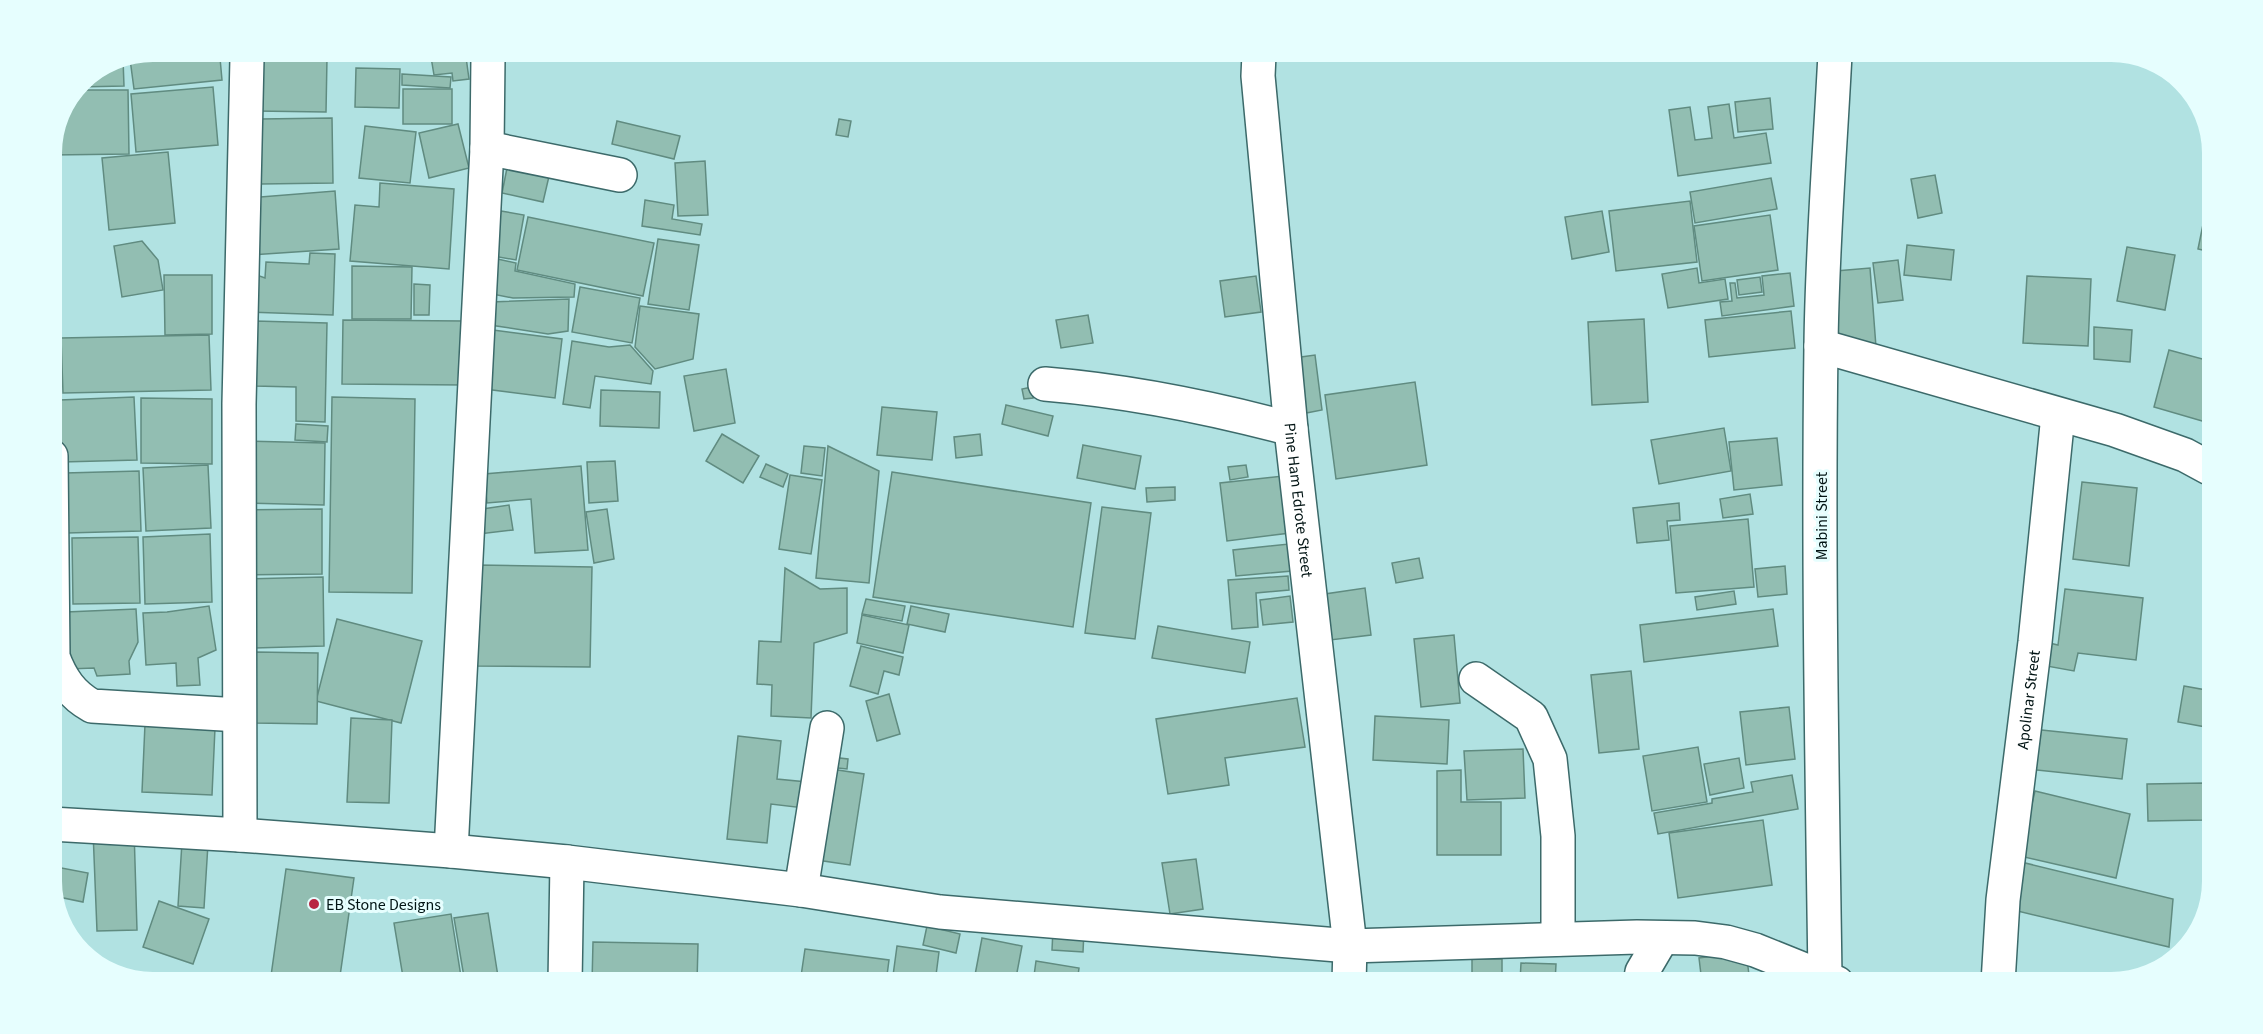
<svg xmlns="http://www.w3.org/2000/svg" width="2263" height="1034" viewBox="0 0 2263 1034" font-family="'Source Sans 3',sans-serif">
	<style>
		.building { fill: #92beb2; stroke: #608b80; stroke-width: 1.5 }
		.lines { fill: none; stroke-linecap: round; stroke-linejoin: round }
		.minor-casing { stroke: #3c6a6a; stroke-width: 36 }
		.minor { stroke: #fff; stroke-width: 33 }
		.poi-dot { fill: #b82642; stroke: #e6fefe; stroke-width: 2 }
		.labels { text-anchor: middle; stroke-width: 6; stroke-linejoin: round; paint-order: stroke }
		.street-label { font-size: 16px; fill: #021414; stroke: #e6fefe }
		.poi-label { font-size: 16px; fill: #021414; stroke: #e6fefe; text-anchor: start }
	</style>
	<rect width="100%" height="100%" fill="#b1e2e2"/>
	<g class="building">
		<polygon points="431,57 466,57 469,79 453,81 452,73 434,75"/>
		<polygon points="220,58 222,80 134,89 130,59"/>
		<polygon points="251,58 327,58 326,112 250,111"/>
		<polygon points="114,59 123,59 124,86 78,87 81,81"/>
		<polygon points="356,68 400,69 399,108 355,107"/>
		<polygon points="402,74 451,77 450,88 402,85"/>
		<polygon points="213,87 218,145 136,152 131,94"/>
		<rect x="403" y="89" width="49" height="35"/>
		<polygon points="77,90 128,90 129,154 51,155 51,146"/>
		<polygon points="1770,98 1773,129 1738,132 1735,102"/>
		<polygon points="1729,104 1734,138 1766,133 1771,163 1678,176 1669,110 1690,107 1695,140 1712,138 1708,107"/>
		<polygon points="332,118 333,183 261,184 260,119"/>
		<polygon points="839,119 851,121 848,137 836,135"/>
		<polygon points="617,121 680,136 674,159 612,144"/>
		<polygon points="458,124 469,168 429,178 419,133"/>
		<polygon points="365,126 416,132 410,183 359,178"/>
		<polygon points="168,152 175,223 109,230 102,158"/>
		<polygon points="705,161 708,215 678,216 675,163"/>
		<polygon points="508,163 550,172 543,202 502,193"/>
		<polygon points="1935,175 1942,213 1918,218 1911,179"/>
		<polygon points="1771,178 1777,209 1695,223 1690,192"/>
		<polygon points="380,183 454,189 449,269 350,261 355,205 379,207"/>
		<polygon points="335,191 339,249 250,255 247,198"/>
		<polygon points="645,200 674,205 672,219 702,224 700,235 642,226"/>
		<polygon points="1690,201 1697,262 1616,271 1609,211"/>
		<polygon points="2207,205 2211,206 2211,252 2198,249"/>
		<polygon points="501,211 524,215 516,260 493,256"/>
		<polygon points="1602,211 1609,252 1572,259 1565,217"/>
		<polygon points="1770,215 1778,270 1702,281 1694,226"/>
		<polygon points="528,217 654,243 643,296 517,270"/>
		<polygon points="658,239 699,245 689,310 648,304"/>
		<polygon points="142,241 158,260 163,290 122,297 114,246"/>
		<polygon points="1907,245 1954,250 1951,280 1904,275"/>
		<polygon points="2127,247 2175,255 2165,310 2117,301"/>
		<polygon points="310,253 335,254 333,315 249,312 251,273 265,278 266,262 309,264"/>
		<polygon points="493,258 516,263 515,271 575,284 574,297 513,298 487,293"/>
		<polygon points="1898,260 1903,300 1878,303 1873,263"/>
		<polygon points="352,266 412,267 411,319 352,319"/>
		<polygon points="1697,268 1699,283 1725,279 1728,299 1668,308 1662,274"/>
		<polygon points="1870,268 1876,347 1829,334 1824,272"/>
		<polygon points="1790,273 1794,306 1722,316 1720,302 1732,301 1730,283 1735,283 1737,298 1764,295 1762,276"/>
		<polygon points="164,275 212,275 212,334 165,335"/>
		<polygon points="1256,276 1261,312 1225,317 1220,281"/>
		<polygon points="2027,276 2091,279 2088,346 2023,343"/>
		<polygon points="1760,277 1762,292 1739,295 1737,280"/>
		<polygon points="414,284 430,285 429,315 414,315"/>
		<polygon points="580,287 640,298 632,343 572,332"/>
		<polygon points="569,299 568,331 548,334 490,325 491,302"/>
		<polygon points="640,306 699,314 693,359 655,369 635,347"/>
		<polygon points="1791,311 1795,348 1709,357 1705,320"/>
		<polygon points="1088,315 1093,343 1061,348 1056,320"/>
		<polygon points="1644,319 1648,402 1592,405 1588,322"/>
		<polygon points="343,320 464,321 464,385 342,384"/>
		<polygon points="255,321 327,323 325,422 296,421 296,387 254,386"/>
		<polygon points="2094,327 2132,330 2130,362 2094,359"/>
		<polygon points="493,330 562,339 555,398 485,389"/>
		<polygon points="209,335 211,390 63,393 61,338"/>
		<polygon points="572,341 609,347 630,345 653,371 651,384 595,376 590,408 563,404"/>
		<polygon points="2169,350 2210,361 2209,423 2154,407"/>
		<polygon points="1315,355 1322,410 1301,414 1294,358"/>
		<polygon points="726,369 735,423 694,431 684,376"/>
		<polygon points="1415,382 1427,465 1336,479 1325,395"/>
		<polygon points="1032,387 1033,398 1024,399 1022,389"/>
		<polygon points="601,390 660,392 659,428 600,426"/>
		<polygon points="134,397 137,460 62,462 60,400"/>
		<polygon points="332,397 415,399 412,593 329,592"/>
		<polygon points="141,398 212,399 212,464 141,463"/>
		<polygon points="1006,405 1053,416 1048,436 1002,424"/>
		<polygon points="882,407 937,412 932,460 877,455"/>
		<polygon points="296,424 328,426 327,442 295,440"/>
		<polygon points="1724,428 1731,471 1659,484 1651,440"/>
		<polygon points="722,434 759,456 743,483 706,461"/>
		<polygon points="980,434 982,455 956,458 954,437"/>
		<polygon points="1777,438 1782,485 1734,490 1729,442"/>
		<polygon points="244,441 325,443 324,505 242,503"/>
		<polygon points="1083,445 1141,456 1135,489 1077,478"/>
		<polygon points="804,446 825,448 822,476 801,473"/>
		<polygon points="828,446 879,471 869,583 816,578"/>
		<polygon points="615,461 618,501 589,503 587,462"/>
		<polygon points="766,464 788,474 783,487 760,477"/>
		<polygon points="208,465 211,528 146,531 143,468"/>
		<polygon points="1246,465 1248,477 1230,480 1228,467"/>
		<polygon points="581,466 588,550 535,553 531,499 487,503 484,474"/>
		<polygon points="139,471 141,531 67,533 65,473"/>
		<polygon points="892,472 1091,503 1073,627 873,597"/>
		<polygon points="790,475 822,480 811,554 779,549"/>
		<polygon points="1283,476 1290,533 1227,541 1220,483"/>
		<polygon points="2082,482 2137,488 2129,566 2073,559"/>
		<polygon points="1175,487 1175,500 1147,502 1146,488"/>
		<polygon points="1750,494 1753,514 1723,518 1720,499"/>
		<polygon points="1679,503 1680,520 1667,521 1669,540 1637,543 1633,508"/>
		<polygon points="509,505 513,530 479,534 476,510"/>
		<polygon points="1102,507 1151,513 1135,639 1085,633"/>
		<polygon points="322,509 322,574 243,575 243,510"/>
		<polygon points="607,509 614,559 594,563 586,512"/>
		<polygon points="1748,519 1754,587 1676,593 1670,526"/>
		<polygon points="210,534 212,602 145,604 143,537"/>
		<polygon points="138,537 140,603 73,604 72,538"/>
		<polygon points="1289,544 1292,571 1236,576 1233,550"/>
		<polygon points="1419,558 1423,578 1396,583 1392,563"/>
		<polygon points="477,565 592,567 590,667 476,666"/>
		<polygon points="1785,566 1787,594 1758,597 1755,569"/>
		<polygon points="785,568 820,589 847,588 847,633 814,643 811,718 771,716 772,685 757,684 759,641 781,642"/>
		<polygon points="1288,576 1289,590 1256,593 1258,627 1232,629 1228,580"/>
		<polygon points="323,577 324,646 251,648 249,579"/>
		<polygon points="1365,588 1371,635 1330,640 1325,594"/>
		<polygon points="2065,589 2143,598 2136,660 2078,653 2074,671 2041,665 2045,642 2058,645"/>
		<polygon points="1734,591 1736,604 1697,610 1695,597"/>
		<polygon points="1290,596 1293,622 1263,625 1260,600"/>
		<polygon points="866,599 905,606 902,621 862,614"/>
		<polygon points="209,606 216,650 198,658 200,685 177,686 176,663 146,665 143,613 167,612"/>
		<polygon points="911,606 949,614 945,632 907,624"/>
		<polygon points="136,609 138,642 129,661 130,674 97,676 94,668 68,669 66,612"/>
		<polygon points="1773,609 1778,646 1644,662 1640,625"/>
		<polygon points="862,615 909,625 903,653 857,643"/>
		<polygon points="337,619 422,641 401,723 316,701"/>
		<polygon points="1158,626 1250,642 1245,673 1152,658"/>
		<polygon points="1454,635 1460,703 1421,707 1414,639"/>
		<polygon points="861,646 903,657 899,675 884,671 878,694 850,686"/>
		<polygon points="256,652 318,653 317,724 255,723"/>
		<polygon points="1631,671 1639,749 1599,753 1591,675"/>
		<polygon points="2184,686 2206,690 2206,727 2178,722"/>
		<polygon points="889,694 900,734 877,741 866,701"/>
		<polygon points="1297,698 1305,747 1225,758 1229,785 1168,794 1156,719"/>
		<polygon points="1789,707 1795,759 1746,765 1740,712"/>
		<polygon points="51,708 58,751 51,752"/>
		<polygon points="1375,716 1449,720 1447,764 1373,760"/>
		<polygon points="351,718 392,720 389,803 347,802"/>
		<polygon points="145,724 215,728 212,795 142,792"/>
		<polygon points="2031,729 2127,739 2122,779 2027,769"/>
		<polygon points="738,736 781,741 777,779 807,782 804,808 771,804 767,843 727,839"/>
		<polygon points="1698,747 1707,802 1652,811 1643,756"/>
		<polygon points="1523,749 1525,798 1467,800 1464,751"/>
		<polygon points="831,757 848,759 847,769 829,767"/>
		<polygon points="1739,758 1744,788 1710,795 1704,764"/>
		<polygon points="831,769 864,774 850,865 817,860"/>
		<polygon points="1461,770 1461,802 1501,802 1501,855 1437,855 1437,771"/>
		<polygon points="1792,775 1798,809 1658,834 1654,813 1712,803 1712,799 1753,792 1751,782"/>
		<polygon points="2205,783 2205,820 2148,821 2147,784"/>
		<polygon points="2035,791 2130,814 2116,878 2020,856"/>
		<polygon points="1763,820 1772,885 1678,898 1669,833"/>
		<polygon points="134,829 137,930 97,931 93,831"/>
		<polygon points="182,842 208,844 204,908 178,906"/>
		<polygon points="1196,859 1203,909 1170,914 1162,863"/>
		<polygon points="2017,861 2173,899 2169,947 2005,908"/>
		<polygon points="51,866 88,873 83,902 54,896 51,888"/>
		<polygon points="286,869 354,878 339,983 270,983"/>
		<polygon points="159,901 209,919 193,964 143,947"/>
		<polygon points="488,913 499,983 465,983 454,918"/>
		<polygon points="451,914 462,983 404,983 394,923"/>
		<polygon points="927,926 960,934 956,953 923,945"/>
		<polygon points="1053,929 1084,931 1083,952 1052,950"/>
		<polygon points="982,938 1022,946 1015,983 975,975"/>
		<polygon points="593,942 698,944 697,983 592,983"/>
		<polygon points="897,946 939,952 935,983 892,983"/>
		<polygon points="805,949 889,960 886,983 800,983"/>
		<polygon points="1746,951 1750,983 1702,983 1699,958"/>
		<rect x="1472" y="959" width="30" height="14"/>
		<polygon points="1036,961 1079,968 1077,983 1033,983"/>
		<polygon points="1521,963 1556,964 1555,983 1520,982"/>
	</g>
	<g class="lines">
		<g class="minor-casing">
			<g id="minor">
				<path id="s1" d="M1259,54L1258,76L1291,429L1350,946L1349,983"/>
				<polyline points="487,148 620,175"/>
				<polyline points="1821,346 2115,430 2185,455 2209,468"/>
				<path d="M1045,384C1129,391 1209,407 1291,429"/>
				<path d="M51,456L53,657C61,679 72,695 92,706L239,715"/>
				<polyline points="1476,679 1531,717 1550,759 1558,836 1558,939"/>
				<polyline points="51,824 240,835 451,851 567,862 801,890 940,912 1350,946 1637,937 1695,938 1726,942 1755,950 1837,983"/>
				<polyline points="240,835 239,404 247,58"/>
				<polyline points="451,851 487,148 488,57"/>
				<polyline points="801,890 827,728"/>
				<path d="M1825,978C1822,768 1818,557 1821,346C1822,249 1830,151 1835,54"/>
				<polyline points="565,983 567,862"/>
				<polyline points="1640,983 1642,972 1662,938"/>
				<path id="s2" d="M1998,983L2003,900L2035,642L2058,415"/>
			</g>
		</g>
		<use href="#minor" class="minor"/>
	</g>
	<circle class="poi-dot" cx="314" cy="904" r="6"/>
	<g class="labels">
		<g class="street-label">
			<text dy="6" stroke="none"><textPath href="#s1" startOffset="448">Pine Ham Edrote Street</textPath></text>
			<text transform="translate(1821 516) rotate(-90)" y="6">Mabini Street</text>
			<text dy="6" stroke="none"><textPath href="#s2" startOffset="285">Apolinar Street</textPath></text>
		</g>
		<g class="poi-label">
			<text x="326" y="910">EB Stone Designs</text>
		</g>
	</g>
	<path d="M0 0H2263V1034H0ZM153 62H2111A91 91 0 0 1 2202 153V881A91 91 0 0 1 2111 972H153A91 91 0 0 1 62 881V153A91 91 0 0 1 153 62Z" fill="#e6fefe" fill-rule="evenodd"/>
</svg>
